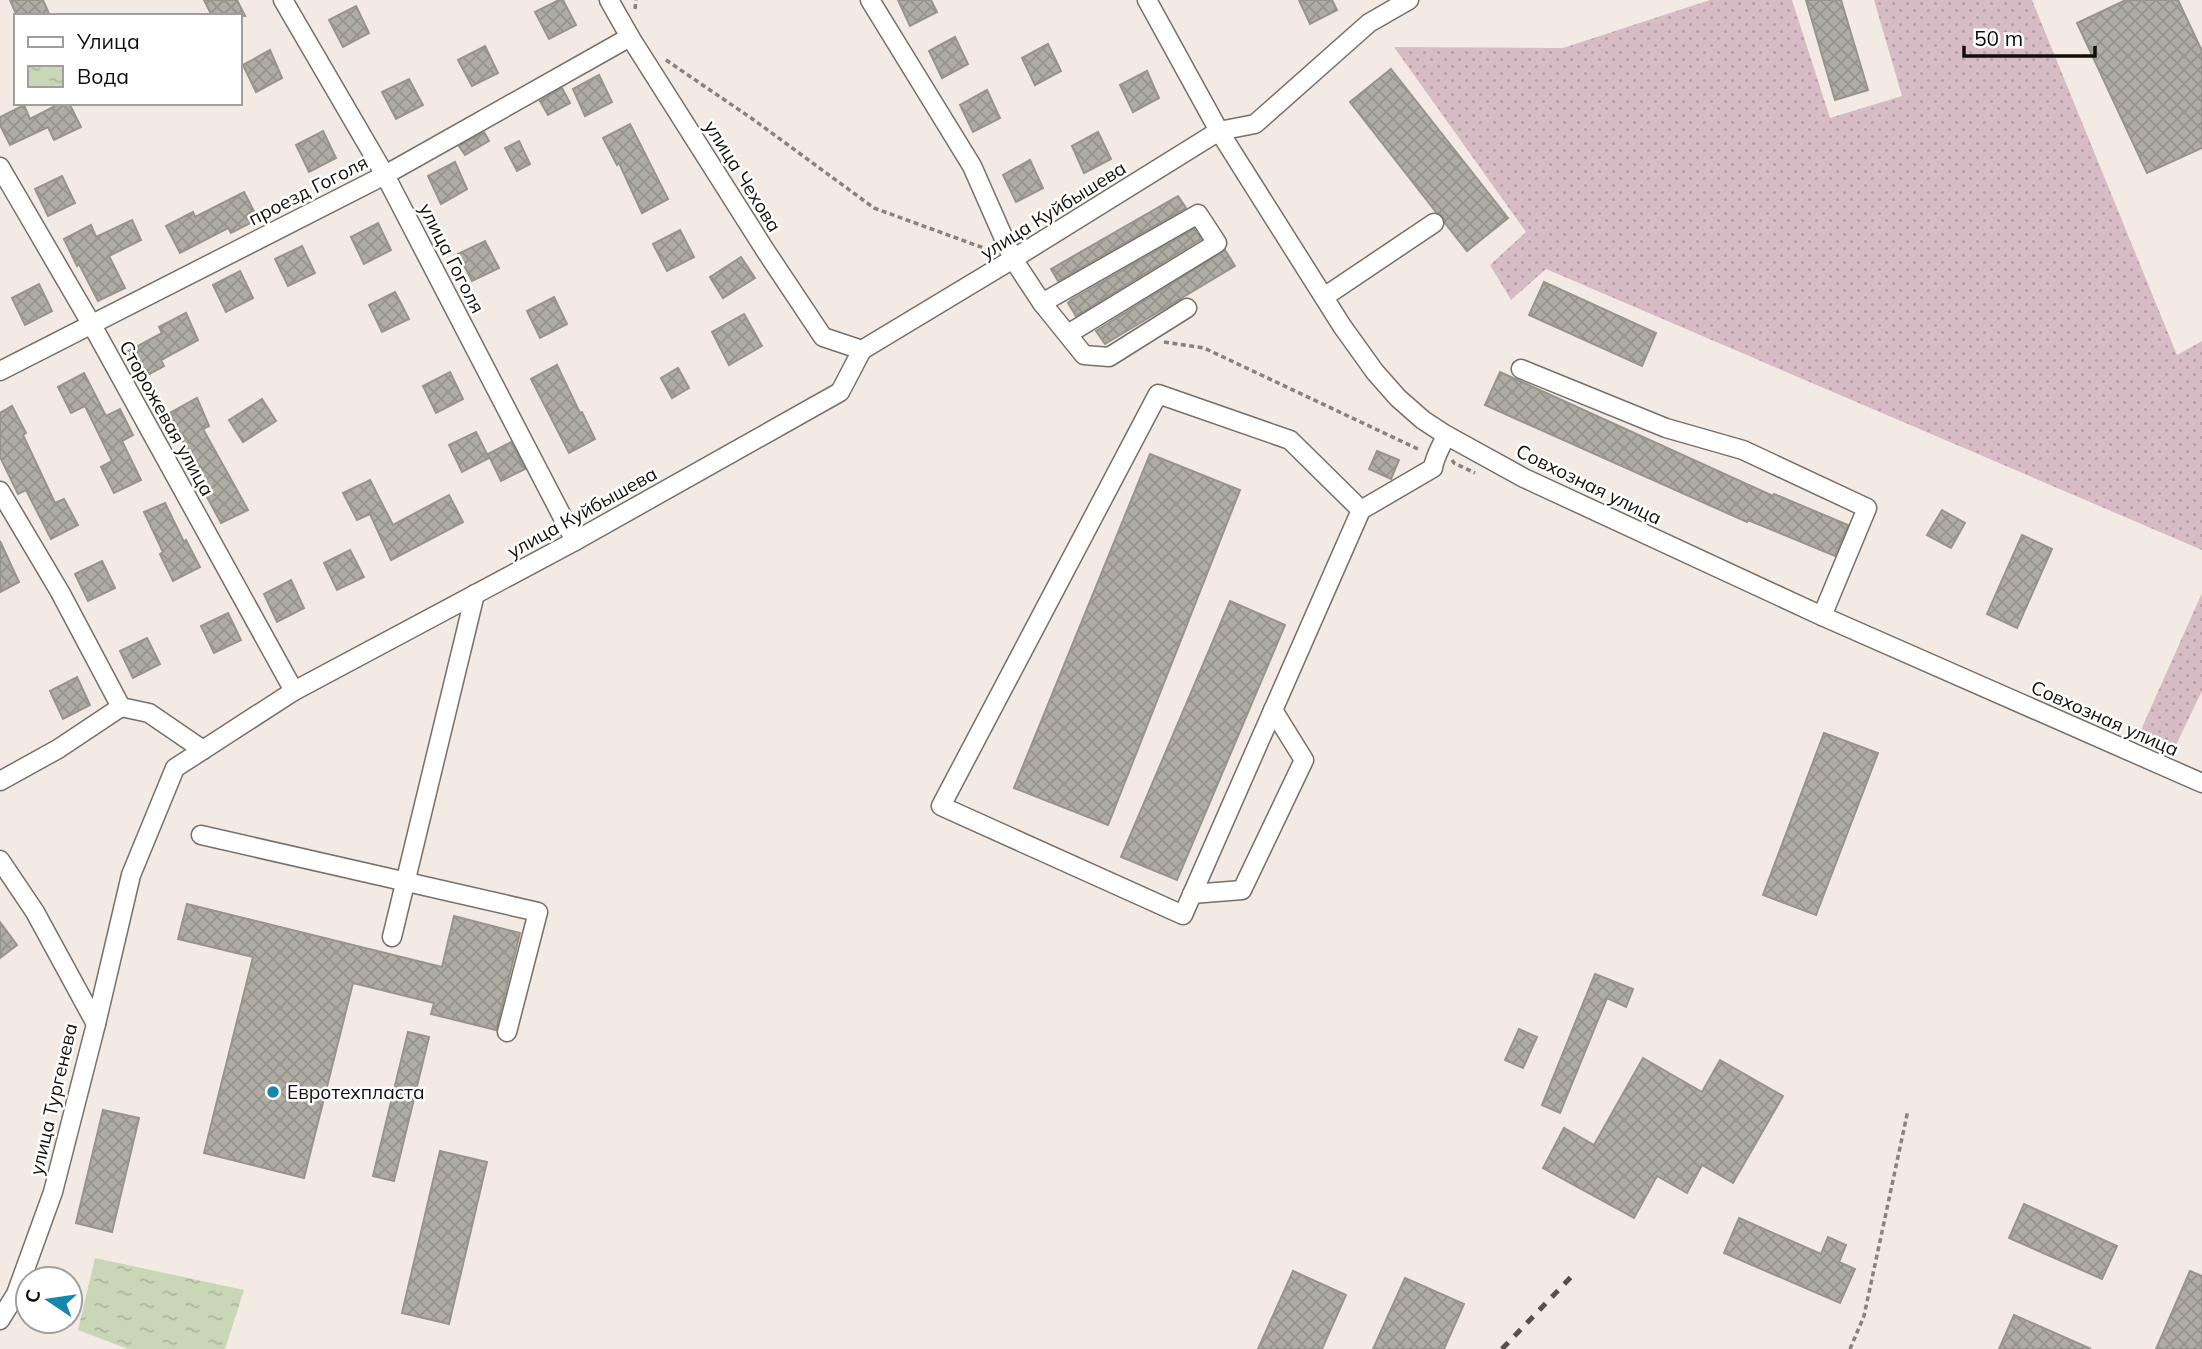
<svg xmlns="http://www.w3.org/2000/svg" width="2202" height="1349" viewBox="0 0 2202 1349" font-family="Mulish,sans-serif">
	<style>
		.grass { fill: url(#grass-dots) }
		.water { fill: url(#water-ripples) }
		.building { fill: url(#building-cross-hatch); stroke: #97948b; stroke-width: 2 }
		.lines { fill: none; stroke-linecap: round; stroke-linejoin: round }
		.minor-casing { stroke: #776f69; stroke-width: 21 }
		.path { stroke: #89827e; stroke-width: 3.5; stroke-dasharray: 5 3.5; stroke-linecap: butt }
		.minor { stroke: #fff; stroke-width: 18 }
		.rail { stroke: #55504c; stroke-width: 5; stroke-dasharray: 9 9; stroke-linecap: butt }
		.poi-dot { fill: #1586ac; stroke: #fff; stroke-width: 2.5 }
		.labels { text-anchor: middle; stroke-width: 5; stroke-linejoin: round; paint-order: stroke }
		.street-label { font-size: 19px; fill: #110e0c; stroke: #fff }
		.poi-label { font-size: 19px; fill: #110e0c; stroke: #fff; text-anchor: start }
	</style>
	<defs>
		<pattern id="grass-dots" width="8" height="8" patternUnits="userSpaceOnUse" patternTransform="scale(1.75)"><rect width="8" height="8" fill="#d7bcc6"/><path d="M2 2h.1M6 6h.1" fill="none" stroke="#b8a0a9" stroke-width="1.8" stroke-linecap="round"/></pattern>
		<pattern id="water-ripples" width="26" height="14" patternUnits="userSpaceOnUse" patternTransform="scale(1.75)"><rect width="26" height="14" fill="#c9d7b7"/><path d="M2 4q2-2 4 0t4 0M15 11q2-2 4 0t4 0" fill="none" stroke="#acb79c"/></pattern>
		<pattern id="building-cross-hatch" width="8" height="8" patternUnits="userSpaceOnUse" patternTransform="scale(1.75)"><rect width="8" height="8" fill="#afaca3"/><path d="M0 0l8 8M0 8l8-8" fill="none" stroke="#96938b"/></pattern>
	</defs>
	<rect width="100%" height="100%" fill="#f3eae3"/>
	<g class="grass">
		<polygon points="1710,0 1792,0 1830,118 1902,96 1874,0 2032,0 2177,355 2202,341 2202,550 1546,269 1511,300 1490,265 1526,232 1394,47 1563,48"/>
		<polygon points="2202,593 2202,691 2174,749 2140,732"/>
	</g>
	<polygon class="water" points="95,1258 244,1290 225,1349 128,1349 78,1330"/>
	<g class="building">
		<polygon points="10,0 43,0 50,16 17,16"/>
		<polygon points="204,0 237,0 245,16 212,16"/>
		<polygon points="559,0 563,0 576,25 549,39 535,12"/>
		<polygon points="898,0 931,0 937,12 910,26"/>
		<polygon points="1299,0 1332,0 1337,10 1310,24"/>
		<polygon points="1806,0 1841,0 1868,90 1835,100"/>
		<polygon points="2126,0 2178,0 2202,51 2202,148 2147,173 2077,23"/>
		<polygon points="356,6 369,33 343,47 329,20"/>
		<polygon points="955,37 968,64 942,78 929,51"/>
		<polygon points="1048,44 1061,71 1035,85 1022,58"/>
		<polygon points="485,46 498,73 472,86 458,60"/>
		<polygon points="270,50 282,78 256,92 243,65"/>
		<polygon points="1391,69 1508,218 1467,251 1445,223 1443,216 1436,212 1350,102"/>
		<polygon points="1147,71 1159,98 1133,112 1120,85"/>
		<polygon points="599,75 612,102 585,116 573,89"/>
		<polygon points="409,79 423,105 396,119 382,92"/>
		<polygon points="562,88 570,103 548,115 540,101"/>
		<polygon points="987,90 1000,118 973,132 960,105"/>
		<polygon points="61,103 69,103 81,127 54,140 48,127 10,145 0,125 0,117 24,105 30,119"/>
		<polygon points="630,124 668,199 642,213 619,163 617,165 603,138"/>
		<polygon points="323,131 336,158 309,172 296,145"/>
		<polygon points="484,132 489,141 465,155 459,146"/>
		<polygon points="1098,132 1111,159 1084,173 1072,146"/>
		<polygon points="519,141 530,164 517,171 505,148"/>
		<polygon points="1030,160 1043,188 1016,202 1003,175"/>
		<polygon points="455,162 467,189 441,204 428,176"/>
		<polygon points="62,176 75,203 48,216 35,189"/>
		<polygon points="244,192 258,219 231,233 228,228 180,253 166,226 193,212 195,217"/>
		<polygon points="1178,196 1186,208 1058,281 1051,269"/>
		<polygon points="132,220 141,240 109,256 125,288 98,301 79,264 77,266 64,239 91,225 96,237"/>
		<polygon points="378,223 391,250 364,264 351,237"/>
		<polygon points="1194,229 1201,239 1076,316 1068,303 1071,300"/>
		<polygon points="680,230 694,257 667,271 653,244"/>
		<polygon points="485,241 499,268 472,281 458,254"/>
		<polygon points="302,246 315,273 288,286 275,259"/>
		<polygon points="1225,250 1235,266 1105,344 1096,331"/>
		<polygon points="741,257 755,278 723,298 710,277"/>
		<polygon points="240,271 253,298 226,312 213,285"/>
		<polygon points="1544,282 1656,333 1642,366 1529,315"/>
		<polygon points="39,284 52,311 25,325 12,298"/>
		<polygon points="395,292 409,319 382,332 369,305"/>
		<polygon points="554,297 567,324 540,338 527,311"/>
		<polygon points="186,313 198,340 161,360 164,366 138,380 125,353 162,333 159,327"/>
		<polygon points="744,314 762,346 729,365 712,332"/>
		<polygon points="557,365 580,413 582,412 595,439 569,453 531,379"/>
		<polygon points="678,368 689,388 672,398 661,378"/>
		<polygon points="450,372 463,399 436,413 423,386"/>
		<polygon points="1500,372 1773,496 1774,494 1848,525 1835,556 1748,520 1747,522 1485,405"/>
		<polygon points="84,373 106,416 120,409 133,435 122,441 141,480 114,493 101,467 112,461 85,406 71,413 58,387"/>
		<polygon points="197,398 209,426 203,429 248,510 221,523 186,458 190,456 170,413"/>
		<polygon points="262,399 276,421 243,442 229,420"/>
		<polygon points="12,406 26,433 23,435 55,503 64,499 78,525 51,539 26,490 18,494 0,457 0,413"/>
		<polygon points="476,432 489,458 462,472 449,445"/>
		<polygon points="511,442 525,469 501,481 488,454"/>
		<polygon points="1377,451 1399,460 1391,479 1369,469"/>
		<polygon points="1150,454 1240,490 1108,825 1014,788"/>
		<polygon points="370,480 393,525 449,495 463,522 391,560 370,514 357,520 343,493"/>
		<polygon points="165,503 184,542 186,540 200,567 173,581 160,554 163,552 144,512"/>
		<polygon points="1942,510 1965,523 1951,548 1927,535"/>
		<polygon points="2022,535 2052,549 2017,628 1987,614"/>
		<polygon points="0,541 19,582 0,592"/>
		<polygon points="350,550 364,577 337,590 324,563"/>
		<polygon points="102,561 115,588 88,601 75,574"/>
		<polygon points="291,580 304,608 277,622 264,594"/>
		<polygon points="1230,601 1285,625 1177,880 1121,857"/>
		<polygon points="228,613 241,640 214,653 201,626"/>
		<polygon points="147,638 160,664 133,678 120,651"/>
		<polygon points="77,677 90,705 63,719 50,691"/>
		<polygon points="1824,733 1878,753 1816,915 1763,895"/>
		<polygon points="187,904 442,967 454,916 520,933 496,1030 431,1014 434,1003 353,983 304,1178 204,1153 253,957 178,939"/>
		<polygon points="0,922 17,945 0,958"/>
		<polygon points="1595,974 1633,989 1626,1007 1607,998 1560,1113 1542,1105"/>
		<polygon points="1519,1029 1537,1037 1523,1068 1505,1060"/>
		<polygon points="408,1032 429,1037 394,1181 373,1176"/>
		<polygon points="1643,1058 1702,1092 1720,1060 1783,1096 1733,1183 1702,1165 1687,1193 1657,1176 1634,1218 1543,1168 1564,1128 1594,1145"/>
		<polygon points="103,1110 139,1118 112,1232 76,1223"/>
		<polygon points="440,1151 487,1162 449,1324 402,1313"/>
		<polygon points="2024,1204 2117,1246 2102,1279 2009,1238"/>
		<polygon points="1739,1218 1821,1254 1828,1237 1846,1245 1839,1262 1855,1269 1840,1303 1724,1253"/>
		<polygon points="1293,1271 1346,1295 1322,1349 1258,1349"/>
		<polygon points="2190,1271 2202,1276 2202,1349 2156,1349"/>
		<polygon points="1405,1278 1464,1304 1444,1349 1373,1349"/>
		<polygon points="2014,1315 2091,1349 1999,1349"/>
	</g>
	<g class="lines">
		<g class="minor-casing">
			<g id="minor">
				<polyline points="283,0 385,175 575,541"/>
				<polyline points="609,0 630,37 765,250 823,337 862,350"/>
				<polyline points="870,0 972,166 1013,259 1042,303 1084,355 1109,357 1187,308"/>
				<polyline points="1147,0 1219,131 1342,326 1375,372 1398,398 1423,420 1446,435 1524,478 1822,616 2202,783"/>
				<polyline points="0,167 92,325 294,691"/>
				<polyline points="1324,297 1434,223"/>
				<polyline points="1042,303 1198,214 1217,243 1068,334"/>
				<polyline points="1521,369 1666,428 1743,450 1867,508 1822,616"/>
				<polyline points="0,371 385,175 630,37"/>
				<polyline points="0,491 60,592 121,707 149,713 203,750"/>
				<path d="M1361,510L1183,915L941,806L1158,394L1290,440L1361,510L1433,468C1435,455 1442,446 1446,435"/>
				<polyline points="0,781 58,749 121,707"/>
				<polyline points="201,835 538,912 507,1032"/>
				<polyline points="0,860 35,912 96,1024 53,1192 16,1294 0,1320"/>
				<polyline points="1192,894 1242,890 1304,760 1273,710"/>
				<polyline points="392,937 475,594"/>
				<polyline points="96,1024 131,875 175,768 294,691 575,541 840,392 862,350 1013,259 1219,131 1255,124 1369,23 1409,0"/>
			</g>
		</g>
		<g class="path">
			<polyline points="635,9 636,0"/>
			<polyline points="666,60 754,120 874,208 992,251"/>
			<polyline points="1164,342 1204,348 1420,450"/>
			<polyline points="1452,460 1454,463 1475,473"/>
			<polyline points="1850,1349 1864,1316 1908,1110"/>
		</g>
		<use href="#minor" class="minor"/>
		<polyline class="rail" points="1502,1349 1571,1277"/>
	</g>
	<circle class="poi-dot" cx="273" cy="1092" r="7"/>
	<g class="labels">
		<g class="street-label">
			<text transform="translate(743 176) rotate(58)" y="7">улица Чехова</text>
			<text transform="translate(308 190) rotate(-27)" y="7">проезд Гоголя</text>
			<text transform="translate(1053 210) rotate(-32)" y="7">улица Куйбышева</text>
			<text transform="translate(452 258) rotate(63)" y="7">улица Гоголя</text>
			<text transform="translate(167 418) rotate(61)" y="7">Сторожевая улица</text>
			<text transform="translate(1589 484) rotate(26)" y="7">Совхозная улица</text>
			<text transform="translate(582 512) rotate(-29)" y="7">улица Куйбышева</text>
			<text transform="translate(2105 718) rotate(24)" y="7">Совхозная улица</text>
			<text transform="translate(53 1099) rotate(-77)" y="7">улица Тургенева</text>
		</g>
		<g class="poi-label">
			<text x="287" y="1099">Евротехпласта</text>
		</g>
	</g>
	<rect x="14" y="14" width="228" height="91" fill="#ffffff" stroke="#a09f9e" stroke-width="2"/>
	<rect x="28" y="37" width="35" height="10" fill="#ffffff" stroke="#a09f9e" stroke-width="2"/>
	<text x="77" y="49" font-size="21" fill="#110e0c">Улица</text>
	<rect x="28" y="66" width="35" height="21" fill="url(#water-ripples)" stroke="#a09f9e" stroke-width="2"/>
	<text x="77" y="84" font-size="21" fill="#110e0c">Вода</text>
	<g transform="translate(49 1300) rotate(283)"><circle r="33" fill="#ffffff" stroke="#a09f9e" stroke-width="2"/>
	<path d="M0-5L12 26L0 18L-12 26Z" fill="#1586ac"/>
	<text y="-10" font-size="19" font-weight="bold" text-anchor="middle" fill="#110e0c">С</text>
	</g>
	<path d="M1964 46v10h131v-10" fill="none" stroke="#110e0c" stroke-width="3.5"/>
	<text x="1974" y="46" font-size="21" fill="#110e0c" stroke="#ffffff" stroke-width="5" paint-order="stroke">50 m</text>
</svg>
